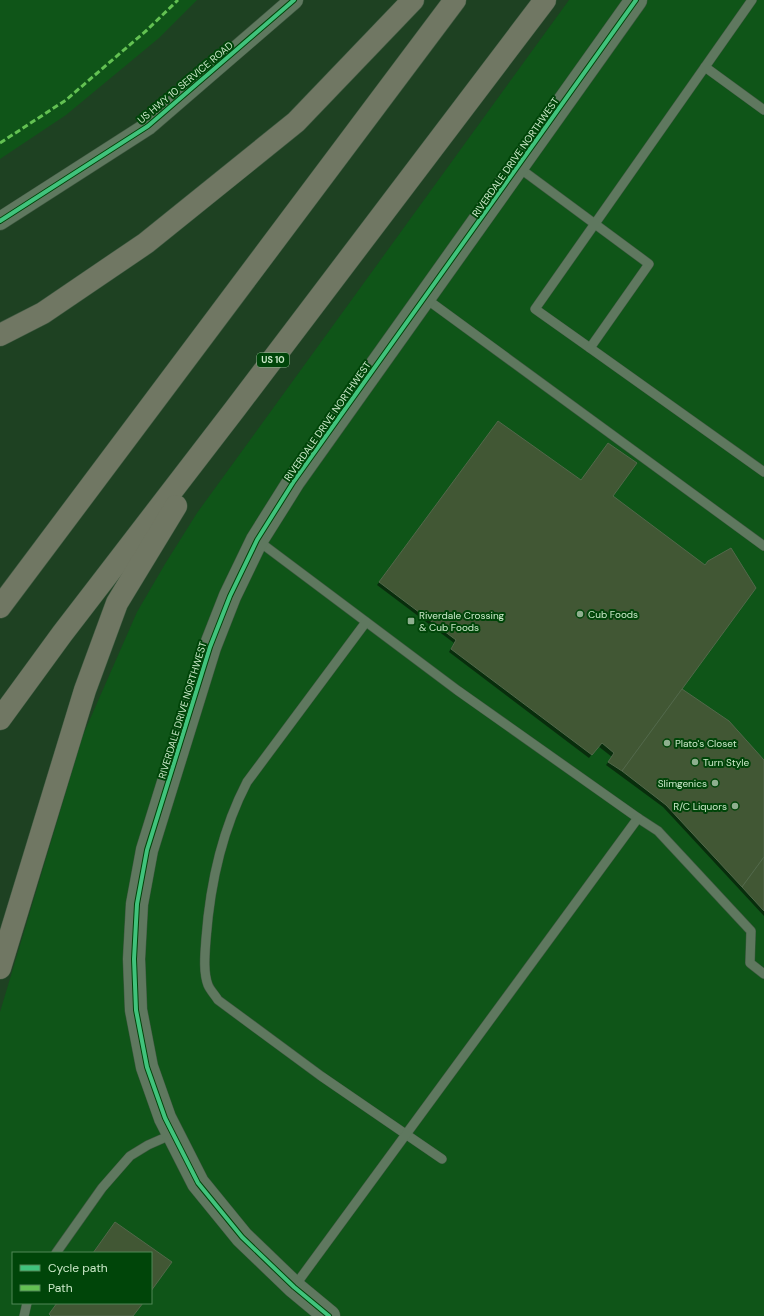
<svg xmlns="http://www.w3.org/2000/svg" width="764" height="1316" viewBox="0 0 764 1316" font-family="'DM Sans',sans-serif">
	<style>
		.built { fill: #0f5518; fill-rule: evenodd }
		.shadow { fill: #0007 }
		.building { fill: #415734; stroke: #52684a }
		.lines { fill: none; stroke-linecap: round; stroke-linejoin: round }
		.service-casing { stroke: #3f5941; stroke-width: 10 }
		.minor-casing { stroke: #3f5941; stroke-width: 19 }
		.tertiary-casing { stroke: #3f5941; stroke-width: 23 }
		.motorway-casing { stroke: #3f5941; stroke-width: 23 }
		.service { stroke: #5f785f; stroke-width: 9 }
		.minor { stroke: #5f785f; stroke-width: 18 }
		.tertiary { stroke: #5f785f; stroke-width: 22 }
		.motorway { stroke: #707763; stroke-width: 22 }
		.quiet { stroke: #63c152; stroke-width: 3; stroke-dasharray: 6 3; stroke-linecap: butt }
		.cycleway-casing { stroke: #004509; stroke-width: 6 }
		.cycleway { stroke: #40c37c; stroke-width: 4 }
		.poi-dot { fill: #8eaf8f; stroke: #004509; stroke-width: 1.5 }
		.labels { text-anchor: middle; stroke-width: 4; stroke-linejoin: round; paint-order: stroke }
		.shield { fill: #004509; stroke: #8eb890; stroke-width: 1 }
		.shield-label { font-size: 9px; font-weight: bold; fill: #cbeaca }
		.street-label { font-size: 10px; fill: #cbeaca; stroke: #004509 }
		.poi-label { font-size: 10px; fill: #cbeaca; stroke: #004509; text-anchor: start }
	</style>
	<rect width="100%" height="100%" fill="#1e4122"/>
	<g class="built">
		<polygon points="0,0 197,0 159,38 66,115 0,159"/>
		<path d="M569,0H764V1316H0V1012L83,735L137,612L165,564L197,513ZM13,1253H151V1303H13Z"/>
	</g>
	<polygon class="shadow" points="496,425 580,481 611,496 680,690 764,761 764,916 663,807 606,765 612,757 598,746 589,758 449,652 454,643 377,585"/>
	<g class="building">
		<polygon points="498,421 581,480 608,443 637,463 613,496 705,565 708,561 731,548 756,588 622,771 608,762 614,753 602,743 592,755 451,649 456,640 379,582"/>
		<polygon points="682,689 729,721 764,760 764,857 742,887 666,805 622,771"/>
		<polygon points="764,857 764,911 742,887"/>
		<polygon points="115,1222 172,1262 151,1291 151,1253 93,1253"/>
		<polygon points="57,1303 143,1303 133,1316 51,1316 49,1314"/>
	</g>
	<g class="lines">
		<g class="service-casing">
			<g id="service">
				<polyline points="705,67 764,110"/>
				<polyline points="518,167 649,264 590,348 535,309 752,0"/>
				<polyline points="425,298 764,546"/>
				<polyline points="590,348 764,472"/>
				<polyline points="257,540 457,690 638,818 658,831 751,931 750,963 764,974"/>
				<path d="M366,622L247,782C222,830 210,885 206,939C205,953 203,972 208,985C210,990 215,995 218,1000L321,1076L442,1159"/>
				<polyline points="56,1253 102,1188 130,1156 148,1145 173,1134"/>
				<polyline points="294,1287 638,818"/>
				<polyline points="24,1316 27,1303"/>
			</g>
		</g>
		<g class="minor-casing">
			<polyline id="minor" points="0,221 148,126 294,0"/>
		</g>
		<g class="tertiary-casing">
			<polyline id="tertiary" points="329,1316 294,1287 242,1237 198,1183 165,1118 147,1067 136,1010 134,959 137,904 147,850 210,647 230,596 257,540 294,481 636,0"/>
		</g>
		<g class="motorway-casing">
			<g id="motorway">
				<polyline points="0,335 43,313 146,243 296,122 413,0"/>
				<polyline points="0,607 455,0"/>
				<polyline points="0,719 62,634 235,409 545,0"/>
				<polyline points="0,968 85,690 117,603 176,506"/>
			</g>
		</g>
		<use href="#service" class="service"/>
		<use href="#minor" class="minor"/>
		<use href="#tertiary" class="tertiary"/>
		<use href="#motorway" class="motorway"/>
		<polyline class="quiet" points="0,143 66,100 147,30 178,0"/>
		<g class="cycleway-casing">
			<g id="cycleway">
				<polyline points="0,221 148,126 294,0"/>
				<polyline points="329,1316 294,1287 242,1237 198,1183 165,1118 147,1067 136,1010 134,959 137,904 147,850 210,647 230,596 257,540 294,481 636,0"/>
			</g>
		</g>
		<use href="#cycleway" class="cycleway"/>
	</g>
	<g class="poi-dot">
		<circle cx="580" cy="614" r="4"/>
		<rect x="407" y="617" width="8" height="8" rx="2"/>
		<circle cx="667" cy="743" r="4"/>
		<circle cx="695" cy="762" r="4"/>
		<circle cx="715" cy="783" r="4"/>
		<circle cx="735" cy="806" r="4"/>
	</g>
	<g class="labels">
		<rect class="shield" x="257" y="353" width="32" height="14" rx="3"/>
		<g class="shield-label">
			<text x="273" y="363">US 10</text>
		</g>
		<g class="street-label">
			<text transform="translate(185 82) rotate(-40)" y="4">US HWY 10 SERVICE ROAD</text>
			<text transform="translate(515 157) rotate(-55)" y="4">RIVERDALE DRIVE NORTHWEST</text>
			<text transform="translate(327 421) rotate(-55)" y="4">RIVERDALE DRIVE NORTHWEST</text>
			<text transform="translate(182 710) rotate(-73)" y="4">RIVERDALE DRIVE NORTHWEST</text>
		</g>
		<g class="poi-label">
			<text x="588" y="618">Cub Foods</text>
			<text x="419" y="619">Riverdale Crossing<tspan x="419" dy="12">&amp; Cub Foods</tspan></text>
			<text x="675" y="747">Plato's Closet</text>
			<text x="703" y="766">Turn Style</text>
			<text x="707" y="787" text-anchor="end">Slimgenics</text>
			<text x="727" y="810" text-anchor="end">R/C Liquors</text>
		</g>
	</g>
	<rect x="12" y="1252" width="140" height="52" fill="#004509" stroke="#518756"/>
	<rect x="20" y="1265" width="20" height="6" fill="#40c37c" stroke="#518756"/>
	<text x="48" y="1272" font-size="12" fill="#cbeaca">Cycle path</text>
	<rect x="20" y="1285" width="20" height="6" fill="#63c152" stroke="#518756"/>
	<text x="48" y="1292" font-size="12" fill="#cbeaca">Path</text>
</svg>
